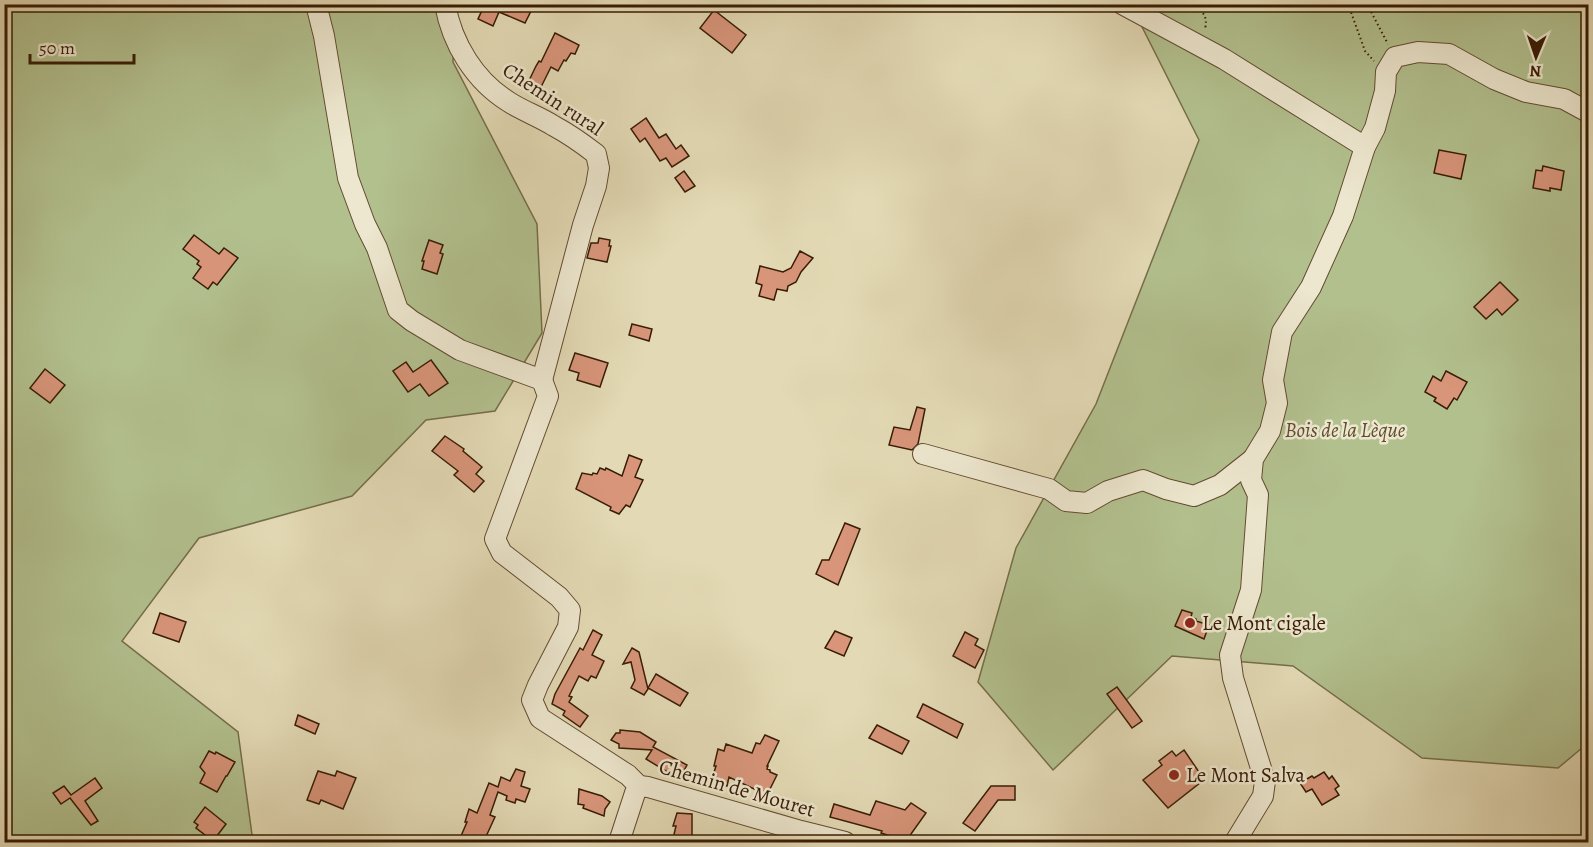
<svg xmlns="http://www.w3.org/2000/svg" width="1593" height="847" viewBox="0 0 1593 847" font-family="Alegreya,serif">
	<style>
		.green { fill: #b2c08e; stroke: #756e4a; stroke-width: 1.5 }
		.building { fill: #d8957a; stroke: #381c05; stroke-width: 1.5 }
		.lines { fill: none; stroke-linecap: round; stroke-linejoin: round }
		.minor-casing { stroke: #634c31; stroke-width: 22 }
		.path { stroke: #381c05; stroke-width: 2; stroke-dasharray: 1.5 3; stroke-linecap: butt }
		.minor { stroke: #ede7cf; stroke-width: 20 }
		.poi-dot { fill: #8f2418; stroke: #ede7cf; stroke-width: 2 }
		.labels { text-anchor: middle; stroke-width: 5; stroke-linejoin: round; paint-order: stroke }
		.street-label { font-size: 21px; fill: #381c05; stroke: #ede7cf }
		.park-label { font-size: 21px; font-style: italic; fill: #5d4d2e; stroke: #ede7cf }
		.poi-label { font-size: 21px; fill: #381c05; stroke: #ede7cf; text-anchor: start }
	</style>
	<rect width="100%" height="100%" fill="#e3dab5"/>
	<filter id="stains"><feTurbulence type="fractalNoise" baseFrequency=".00333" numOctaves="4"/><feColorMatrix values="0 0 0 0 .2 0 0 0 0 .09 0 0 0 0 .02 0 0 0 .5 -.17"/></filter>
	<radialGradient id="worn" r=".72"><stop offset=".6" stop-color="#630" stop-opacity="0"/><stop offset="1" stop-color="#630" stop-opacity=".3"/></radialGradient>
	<g class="green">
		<polygon points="5,5 455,5 453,62 537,224 542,333 495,411 426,420 352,496 199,538 122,641 238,732 253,842 5,842"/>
		<polygon points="1131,5 1588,5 1588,743 1558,768 1422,758 1293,666 1172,656 1053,770 978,682 1016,548 1096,404 1199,140"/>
	</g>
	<g class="building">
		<polygon points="485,4 527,4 533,7 525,23 499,12 493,26 478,19"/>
		<polygon points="714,10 746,35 732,53 700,28"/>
		<polygon points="555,33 579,45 575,54 571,53 566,61 564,60 558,71 551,67 537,95 525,89 536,66 539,61 541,62"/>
		<polygon points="646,118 659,138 666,134 676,149 681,145 689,156 672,167 666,158 660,161 645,138 640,142 631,129"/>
		<polygon points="1439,150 1466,155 1461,179 1434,173"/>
		<polygon points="1543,166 1564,171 1561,190 1550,188 1550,191 1533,188 1536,170 1542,171"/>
		<polygon points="684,171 695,186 685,192 675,178"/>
		<polygon points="194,235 219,254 224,248 238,258 217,285 213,282 208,289 193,278 201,267 197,264 199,261 183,249"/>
		<polygon points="599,238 610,240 609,246 611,246 607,262 587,258 591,243 598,243"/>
		<polygon points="429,240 443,245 440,253 443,254 437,274 422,269 424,261 422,261"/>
		<polygon points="800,251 813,258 801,272 796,282 788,286 787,291 777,289 774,300 759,296 762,285 756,283 760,266 783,272 791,268"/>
		<polygon points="1500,282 1518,300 1502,315 1497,309 1486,319 1474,307"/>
		<polygon points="632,324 652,329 649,341 629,335"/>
		<polygon points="575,353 608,363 600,387 577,380 579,373 569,370"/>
		<polygon points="431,360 448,383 429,396 420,384 408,392 393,371 406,362 413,372"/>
		<polygon points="45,369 65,385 50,403 30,388"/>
		<polygon points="1446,371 1467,382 1457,400 1454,398 1447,409 1434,401 1436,398 1425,392 1433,376 1441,381"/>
		<polygon points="917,407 925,409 918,444 912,450 889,445 894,427 910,430"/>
		<polygon points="445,436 464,449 463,451 482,467 476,474 484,481 474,492 454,475 458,471 432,451"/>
		<polygon points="629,455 642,460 635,477 643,480 630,507 626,505 619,514 610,510 611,507 576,489 582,473 592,475 593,473 597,474 600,468 605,470 606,468 622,476"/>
		<polygon points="845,523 860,529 838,585 816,574 822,560 829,560"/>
		<polygon points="1182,610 1192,613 1191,617 1196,619 1196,621 1209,625 1204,639 1175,626"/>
		<polygon points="160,613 186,622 179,642 153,633"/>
		<polygon points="593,630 602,635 592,655 604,661 596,678 591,676 588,681 579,676 569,696 572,697 569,702 588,716 580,727 563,715 565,711 552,704 555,694 580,648 583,650"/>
		<polygon points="835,631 852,638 844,656 825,648"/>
		<polygon points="965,632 978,639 975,645 984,650 975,668 953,656"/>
		<polygon points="632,648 639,652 648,689 644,695 631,688 635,680 631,662 623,664"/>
		<polygon points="656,674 688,693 680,706 648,688"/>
		<polygon points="1117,687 1142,721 1132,728 1107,694"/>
		<polygon points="923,704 963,724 957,738 917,717"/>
		<polygon points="298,715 319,724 315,734 295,725"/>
		<polygon points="877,725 909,741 902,754 869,738"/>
		<polygon points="620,730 640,732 656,742 653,747 687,765 679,779 646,759 652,750 619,748 619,744 611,740 616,733 620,733"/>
		<polygon points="765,735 779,741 767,766 768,766 767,769 770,770 770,772 777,775 767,795 729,777 727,786 711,782 716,766 714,766 718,749 724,751 726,744 752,753 756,743 760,744"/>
		<polygon points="1184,750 1201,775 1198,778 1201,782 1168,808 1143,780 1162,765 1159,761 1172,751 1176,756"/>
		<polygon points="209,751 215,754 216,752 235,762 227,776 226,776 217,792 200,783 205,773 200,767"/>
		<polygon points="516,769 525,772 521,786 530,789 525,802 516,799 515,803 506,800 507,796 498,792 490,815 495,817 483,843 458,843 467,822 465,822 469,809 477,813 489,783 498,787 501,777 510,781"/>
		<polygon points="318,771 335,776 337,771 356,778 343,809 321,800 319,804 307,800"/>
		<polygon points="1324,772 1329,779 1332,776 1339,786 1335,789 1339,795 1322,805 1312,789 1306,792 1300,783 1312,776 1314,778"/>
		<polygon points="95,778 102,788 85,801 98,821 91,825 70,798 61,804 53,793 64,786 71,795"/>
		<polygon points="991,786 1015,786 1015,800 998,800 975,831 963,823"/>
		<polygon points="579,789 602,796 610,802 605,809 604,816 583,808 584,805 578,804"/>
		<polygon points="876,801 905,810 911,803 926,813 906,841 881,833 882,831 830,817 834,804 870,815"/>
		<polygon points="205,807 226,824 213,841 196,828 198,825 194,822"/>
		<polygon points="677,813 692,814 692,843 672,843 676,826 673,826"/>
	</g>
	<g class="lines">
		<g class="minor-casing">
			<g id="minor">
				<polyline points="316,4 324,36 348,178 365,224 377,248 398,310 412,321 460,350 542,380 548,396 495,539 502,553 559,597 570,610 568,627 538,685 532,700 540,718 628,775 639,786"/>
				<path d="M445,4C452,44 475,81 509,102C523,111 540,117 554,126C569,134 583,144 596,154L599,168L596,186L583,225L542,380"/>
				<polyline points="1122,4 1224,59 1365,147"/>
				<polyline points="923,454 1049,489 1066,501 1087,503 1108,491 1143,480 1166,489 1194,496 1220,485 1253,459"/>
				<polyline points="619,842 635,793 639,786 648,787 801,831 845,842"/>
				<polyline points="1235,842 1263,796 1265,781 1233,678 1230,655 1251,590 1258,495 1251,480 1253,459 1270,431 1277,403 1273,380 1282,332 1311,287 1343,216 1365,147 1375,128 1385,91 1386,72 1395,57 1418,52 1449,54 1494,79 1526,92 1564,99 1588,112"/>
			</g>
		</g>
		<g class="path">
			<path d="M1193,4C1203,12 1208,16 1205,29"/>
			<polyline points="1348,4 1365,51 1374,61"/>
			<polyline points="1367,4 1388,44"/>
		</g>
		<use href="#minor" class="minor"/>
	</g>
	<g class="poi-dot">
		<circle cx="1190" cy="623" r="6"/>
		<circle cx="1174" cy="775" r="6"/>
	</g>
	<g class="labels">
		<g class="street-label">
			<text transform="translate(553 99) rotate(33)" y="7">Chemin rural</text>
			<text transform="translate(737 788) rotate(16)" y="7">Chemin de Mouret</text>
		</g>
		<g class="park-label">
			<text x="1345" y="437">Bois de la Lèque</text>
		</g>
		<g class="poi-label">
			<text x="1202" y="630">Le Mont cigale</text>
			<text x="1186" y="782">Le Mont Salva</text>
		</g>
	</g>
	<rect width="1593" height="847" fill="none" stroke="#e3dab5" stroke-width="24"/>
	<rect x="6" y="6" width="1581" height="835" fill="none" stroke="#381c05" stroke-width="3"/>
	<rect x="12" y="12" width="1569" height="823" fill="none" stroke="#381c05" stroke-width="1.5"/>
	<g transform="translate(1536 57) rotate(182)" stroke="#ede7cf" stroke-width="4.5" paint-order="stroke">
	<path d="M0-4.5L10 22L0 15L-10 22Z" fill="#381c05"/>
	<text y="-9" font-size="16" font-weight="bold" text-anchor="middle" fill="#381c05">N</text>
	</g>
	<path d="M30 54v9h104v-9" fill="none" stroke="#381c05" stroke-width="3"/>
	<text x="39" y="54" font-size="18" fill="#381c05" stroke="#ede7cf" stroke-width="4.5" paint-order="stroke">50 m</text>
	<rect width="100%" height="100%" filter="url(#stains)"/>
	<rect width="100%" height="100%" fill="url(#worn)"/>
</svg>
